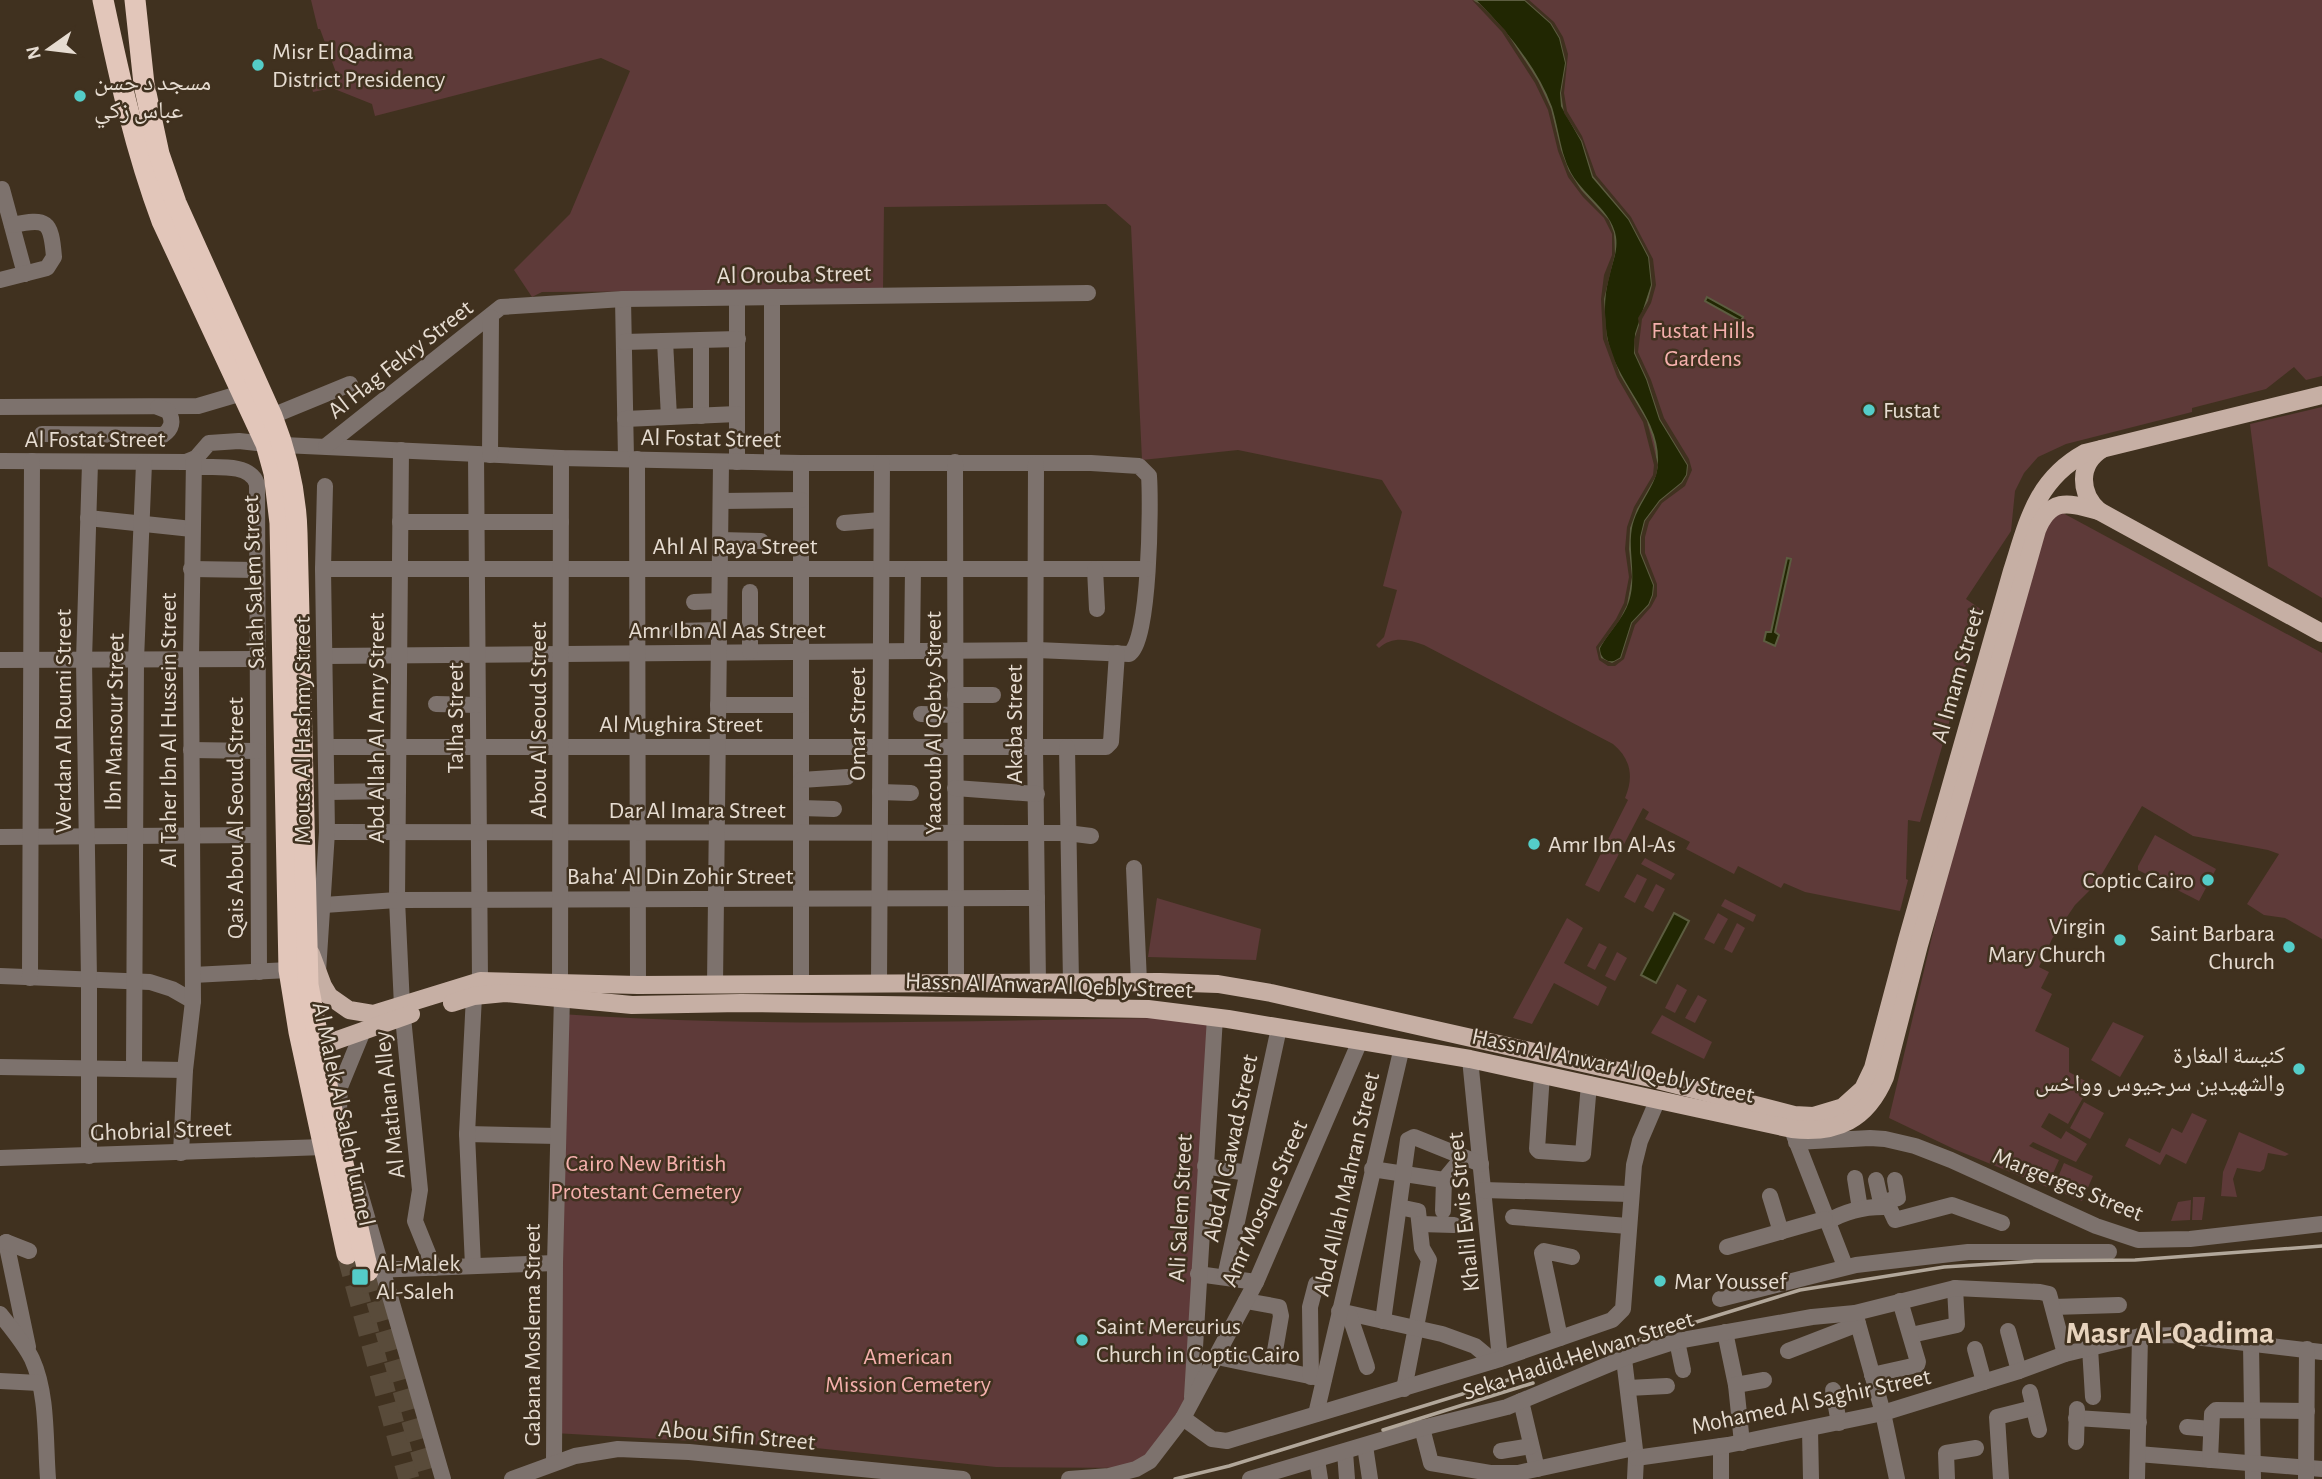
<svg xmlns="http://www.w3.org/2000/svg" width="2322" height="1479" viewBox="0 0 2322 1479" font-family="'Alegreya Sans','Noto Naskh Arabic',sans-serif">
	<style>
		.green { fill: #5e3a39 }
		.water { fill: #212702; stroke: #5c5d40; stroke-width: 2 }
		.pier { fill: #40311f }
		.lines { fill: none; stroke-linecap: round; stroke-linejoin: round }
		.highway-tunnel { stroke: #594b3a; stroke-width: 21; stroke-dasharray: 21 10; stroke-linecap: butt }
		.minor { stroke: #7d726d; stroke-width: 16 }
		.major { stroke: #c6afa4; stroke-width: 18 }
		.highway { stroke: #e2c6ba; stroke-width: 21 }
		.rail { stroke: #b2a79a; stroke-width: 3.5 }
		.poi-dot { fill: #54cdc8; stroke: #40311f; stroke-width: 2.5 }
		.labels { text-anchor: middle; stroke-width: 5; stroke-linejoin: round; paint-order: stroke }
		.poi-label { font-size: 24px; fill: #e6dcd1; stroke: #40311f; text-anchor: start }
		.street-label { font-size: 24px; fill: #e6dcd1; stroke: #40311f }
		.park-label { font-size: 24px; fill: #f5b0ad; stroke: #40311f }
		.district-label { font-size: 32px; font-weight: bold; fill: #e7d3bd; stroke: #40311f }
	</style>
	<rect width="100%" height="100%" fill="#40311f"/>
	<g class="green">
		<path d="M311,0H2322V376L2306,380L2294,367L2266,389L2192,408V412L2066,444L2038,457L2024,473L2015,491L2011,531L1966,599L1982,610L1920,822L1908,820L1906,879L1908,880L1900,911L1805,892L1784,883L1781,888L1738,866L1734,874L1686,849L1690,842L1645,819L1649,812L1643,808L1599,892L1585,885L1628,800L1625,798C1634,777 1631,759 1613,744L1424,645C1408,639 1392,636 1379,648L1376,645L1384,637L1397,590L1383,586L1402,512L1382,480L1238,450L1142,460L1131,226L1106,204L884,207L883,290L542,292L532,297L514,270L570,214L630,71L601,58L375,116L372,104L332,88L313,92L311,84L338,78L320,29H318Z"/>
		<polygon points="2322,407 2322,598 2268,566 2250,424"/>
		<polygon points="2061,512 2322,653 2322,939 2285,918 2264,915 2247,904 2279,854 2268,850 2193,836 2142,806 2096,884 2075,905 2052,939 2039,967 2049,972 2041,988 2052,994 2035,1031 2069,1048 2069,1072 2089,1083 2086,1087 2088,1089 2068,1124 2049,1113 2041,1127 2061,1139 2066,1131 2087,1144 2076,1162 2033,1142 2029,1146 2059,1160 2047,1187 1954,1149 1889,1118 1962,810 2049,520"/>
		<polygon points="2155,835 2216,869 2199,901 2138,870 2138,866"/>
		<polygon points="1645,858 1675,874 1671,880 1641,864"/>
		<polygon points="1637,874 1647,879 1635,903 1624,897"/>
		<polygon points="1656,884 1665,889 1653,912 1644,907"/>
		<polygon points="1157,898 1261,929 1256,960 1148,957"/>
		<polygon points="1725,899 1756,915 1753,922 1721,906"/>
		<polygon points="1718,913 1728,919 1714,944 1704,939"/>
		<polygon points="1567,918 1583,928 1564,963 1607,987 1598,1006 1554,983 1532,1024 1513,1018"/>
		<polygon points="1737,923 1745,928 1732,953 1724,949"/>
		<polygon points="1599,943 1607,947 1595,970 1587,966"/>
		<polygon points="1617,952 1627,958 1615,981 1605,976"/>
		<polygon points="1677,984 1687,990 1675,1013 1665,1008"/>
		<polygon points="1698,995 1707,1000 1695,1023 1685,1018"/>
		<path d="M561,1014C779,1029 997,1020 1215,1017L1192,1402L1135,1468L996,1467L816,1448L554,1433Z"/>
		<polygon points="1662,1015 1712,1042 1704,1059 1651,1033"/>
		<polygon points="2113,1022 2144,1036 2120,1077 2091,1060"/>
		<polygon points="2084,1102 2104,1113 2090,1139 2070,1128"/>
		<polygon points="2192,1113 2207,1120 2186,1164 2166,1154 2160,1165 2125,1146 2129,1138 2160,1153 2172,1128 2182,1133"/>
		<polygon points="2239,1132 2289,1154 2285,1156 2268,1153 2264,1169 2260,1172 2237,1168 2233,1179 2237,1197 2221,1196 2223,1172"/>
		<polygon points="2064,1163 2093,1176 2082,1201 2053,1189"/>
		<polygon points="2193,1197 2205,1197 2202,1220 2192,1220"/>
		<polygon points="2191,1200 2190,1220 2171,1221 2178,1202"/>
	</g>
	<g class="water">
		<path d="M1475,0H1525L1551,23L1560,38L1566,63L1561,93L1562,106L1582,141L1593,177L1629,219L1649,257L1652,285L1636,334L1635,353L1647,379L1660,419L1688,465L1687,475L1682,483L1660,501L1645,521L1641,537V553L1654,585L1653,595L1649,605L1632,623L1621,658L1614,662C1605,663 1599,658 1599,648C1609,628 1626,617 1630,593C1635,569 1625,544 1633,520C1639,500 1657,484 1657,462C1659,421 1622,389 1610,352C1602,327 1602,298 1609,273C1612,261 1617,250 1615,237C1611,211 1582,196 1570,173C1559,153 1558,129 1551,107C1536,67 1505,30 1475,0Z"/>
		<polygon points="1707,297 1743,317 1741,321 1705,301"/>
		<polygon points="1787,558 1791,559 1775,632 1779,635 1775,646 1764,641 1766,632 1771,632"/>
		<polygon points="1674,913 1689,921 1656,983 1641,975"/>
	</g>
	<polygon class="pier" points="1472,0 1480,4 1505,30 1538,81 1551,109 1561,150 1569,171 1581,190 1609,220 1614,233 1615,254 1604,299 1607,338 1620,375 1647,421 1658,465 1656,476 1637,509 1630,528 1629,549 1632,577 1627,605 1619,621 1599,648 1601,658 1612,663 1621,658 1632,623 1649,605 1653,595 1654,585 1641,553 1641,537 1645,521 1660,501 1682,483 1687,475 1688,465 1660,419 1647,379 1635,353 1634,340 1639,325 1638,318 1648,301 1652,285 1649,257 1629,219 1593,176 1582,141 1564,113 1561,93 1566,63 1560,38 1551,23 1525,0 1529,0 1554,22 1563,37 1568,54 1564,93 1567,111 1582,136 1596,175 1631,217 1653,259 1656,285 1651,303 1642,319 1638,352 1651,380 1664,418 1689,459 1692,470 1685,486 1662,503 1649,522 1645,537 1645,553 1657,584 1657,596 1651,607 1635,625 1624,659 1615,666 1608,666 1599,660 1596,647 1616,619 1624,603 1629,577 1625,549 1627,527 1634,507 1653,475 1654,465 1643,422 1617,377 1603,339 1601,299 1604,275 1612,255 1612,234 1604,218 1583,197 1568,177 1558,151 1548,110 1535,83 1502,32"/>
	<g class="lines">
		<g class="highway-tunnel">
			<polyline points="347,1254 409,1479"/>
			<polyline points="368,1271 429,1479"/>
		</g>
		<g class="minor">
			<polyline points="2,189 25,274"/>
			<path d="M0,280L47,268L54,257C51,220 47,218 12,225"/>
			<polyline points="772,297 772,462"/>
			<polyline points="737,298 737,462"/>
			<polyline points="623,299 626,459"/>
			<polyline points="701,340 701,416"/>
			<polyline points="665,341 669,417"/>
			<polyline points="624,342 738,339"/>
			<polyline points="0,407 198,406 242,393"/>
			<polyline points="272,416 350,384"/>
			<polyline points="625,419 737,414"/>
			<path d="M42,434L163,435C172,429 174,421 168,411L158,407"/>
			<path d="M283,445L561,458L801,463H1091L1139,466L1149,476C1151,502 1150,644 1129,654L1037,650L325,656"/>
			<polyline points="326,446 501,307 623,299 1088,293"/>
			<polyline points="401,450 397,900 402,1006"/>
			<polyline points="476,454 480,981"/>
			<polyline points="490,455 491,317"/>
			<polyline points="637,459 638,985"/>
			<polyline points="0,461 186,462 196,458 209,443 239,441 266,444"/>
			<polyline points="955,462 956,984"/>
			<polyline points="801,463 801,985"/>
			<polyline points="1036,464 1035,747 1038,983"/>
			<path d="M194,467C213,468 250,462 257,484L259,972"/>
			<polyline points="721,501 801,500"/>
			<polyline points="88,518 192,529"/>
			<polyline points="400,522 561,522"/>
			<polyline points="844,523 881,520"/>
			<polyline points="720,540 761,541"/>
			<polyline points="191,569 257,570"/>
			<polyline points="323,569 1147,569"/>
			<polyline points="1095,569 1097,609"/>
			<polyline points="750,592 750,652"/>
			<polyline points="694,602 719,601"/>
			<polyline points="677,631 719,630"/>
			<polyline points="912,651 913,569"/>
			<polyline points="0,660 257,659"/>
			<polyline points="955,695 993,695"/>
			<polyline points="436,704 477,705"/>
			<polyline points="718,705 801,705"/>
			<polyline points="921,714 955,715"/>
			<polyline points="327,747 1106,747 1111,742 1117,653"/>
			<polyline points="1067,747 1071,983"/>
			<polyline points="191,750 258,751"/>
			<polyline points="801,780 847,777"/>
			<polyline points="955,788 1037,794"/>
			<polyline points="327,792 398,791"/>
			<polyline points="880,792 911,793"/>
			<polyline points="801,808 834,809"/>
			<polyline points="327,832 1067,833 1091,836"/>
			<polyline points="0,837 258,835"/>
			<polyline points="1134,868 1139,982"/>
			<polyline points="324,905 397,900 1037,898"/>
			<polyline points="318,972 327,832 323,569 325,486"/>
			<polyline points="193,975 289,970"/>
			<polyline points="0,976 150,982 172,989 193,1001"/>
			<polyline points="30,978 32,461"/>
			<polyline points="560,983 561,458"/>
			<polyline points="879,984 882,463"/>
			<polyline points="715,985 721,462"/>
			<polyline points="403,1017 420,1190 415,1221 434,1268"/>
			<polyline points="1470,1059 1500,1359"/>
			<polyline points="0,1067 185,1070"/>
			<polyline points="134,1069 136,660 144,463"/>
			<polyline points="1542,1074 1537,1149 1539,1151 1583,1154 1589,1084"/>
			<polyline points="339,1110 340,1087 363,1031"/>
			<polyline points="467,1134 558,1136"/>
			<polyline points="1794,1135 1845,1266"/>
			<polyline points="1796,1142 1870,1138 1885,1139 1915,1146 1951,1160 2096,1226 2138,1240 2190,1239 2322,1224"/>
			<polyline points="181,1153 185,1070 193,1001 191,659 194,459"/>
			<polyline points="89,1156 89,980 84,660 90,463"/>
			<polyline points="0,1158 324,1147"/>
			<polyline points="1205,1166 1247,1173"/>
			<polyline points="1372,1169 1444,1180"/>
			<polyline points="1855,1178 1860,1209"/>
			<polyline points="1876,1180 1882,1207"/>
			<polyline points="358,1186 443,1479"/>
			<polyline points="1483,1190 1630,1194"/>
			<polyline points="1770,1196 1781,1232"/>
			<polyline points="1399,1207 1418,1211 1422,1248 1429,1260 1404,1389"/>
			<polyline points="1888,1207 1887,1201 1898,1198 1895,1180"/>
			<polyline points="1443,1211 1444,1180 1463,1157"/>
			<polyline points="1513,1217 1628,1226"/>
			<path d="M1827,1222C1847,1210 1866,1206 1889,1207L1895,1220L1952,1205L2002,1223"/>
			<polyline points="1420,1224 1454,1225"/>
			<polyline points="6,1242 28,1347"/>
			<polyline points="6,1242 29,1251"/>
			<polyline points="1727,1247 1825,1219"/>
			<polyline points="473,1266 467,1134 474,996"/>
			<polyline points="374,1270 555,1263"/>
			<polyline points="1198,1274 1256,1282"/>
			<polyline points="1225,1277 1279,1028"/>
			<polyline points="1720,1299 1856,1265 1968,1252 2109,1252"/>
			<polyline points="1246,1301 1279,1307 1281,1316 1272,1368"/>
			<polyline points="2053,1307 2119,1305"/>
			<polyline points="1339,1311 1442,1334 1475,1346 1493,1361"/>
			<polyline points="1855,1313 1883,1413 1897,1479"/>
			<path d="M0,1314C11,1328 24,1343 32,1359C48,1394 45,1441 48,1479"/>
			<polyline points="1349,1314 1367,1367"/>
			<polyline points="1383,1321 1408,1140 1414,1137 1481,1164"/>
			<polyline points="2008,1331 2019,1371"/>
			<polyline points="1725,1332 1736,1385 1742,1443"/>
			<polyline points="1911,1335 1957,1325 1955,1288"/>
			<polyline points="1560,1338 1542,1253 1544,1251 1572,1257"/>
			<polyline points="1677,1341 1683,1370"/>
			<polyline points="2251,1343 2253,1479"/>
			<polyline points="2090,1348 2093,1397"/>
			<polyline points="1975,1349 1984,1382"/>
			<polyline points="1788,1351 1858,1324"/>
			<polyline points="1217,1357 1324,1379"/>
			<polyline points="1624,1359 1636,1458 1635,1479"/>
			<polyline points="1872,1375 1917,1365 1918,1362 1900,1301"/>
			<polyline points="1311,1377 1310,1307 1316,1284"/>
			<polyline points="0,1381 39,1383"/>
			<polyline points="1736,1385 1764,1380"/>
			<polyline points="1628,1388 1667,1386"/>
			<polyline points="1833,1390 1839,1423"/>
			<polyline points="2030,1392 2039,1430"/>
			<polyline points="1192,1397 1215,1017"/>
			<polyline points="1521,1401 1537,1469"/>
			<polyline points="1316,1414 1402,1047"/>
			<polyline points="1183,1418 1212,1439 1227,1441 1500,1359 1612,1320 1623,1309 1634,1165 1640,1141 1658,1099"/>
			<polyline points="2076,1418 2139,1422"/>
			<polyline points="2187,1427 2211,1429"/>
			<polyline points="1422,1428 1431,1463 1490,1473 1518,1473 1634,1448"/>
			<polyline points="1810,1429 1811,1479"/>
			<polyline points="2076,1442 2077,1409"/>
			<polyline points="1365,1446 1370,1479"/>
			<polyline points="1721,1446 1721,1479"/>
			<polyline points="1501,1451 1531,1446"/>
			<polyline points="1345,1452 1347,1479"/>
			<polyline points="2138,1454 2322,1469"/>
			<polyline points="1636,1458 1728,1445 1883,1413 2019,1371 2065,1354 2140,1336 2177,1335 2322,1352"/>
			<polyline points="1317,1460 1320,1479"/>
			<polyline points="2210,1460 2212,1414 2216,1410 2307,1411"/>
			<polyline points="554,1462 555,1263 562,997"/>
			<polyline points="512,1479 575,1456 618,1449 689,1452 963,1479"/>
			<polyline points="1069,1479 1109,1476 1136,1469 1150,1461 1183,1418 1256,1282 1360,1041"/>
			<polyline points="1250,1479 1422,1428 1507,1407 1624,1358 1677,1341 1812,1317 1855,1313 1955,1288 2040,1292 2049,1294 2065,1354"/>
			<polyline points="1947,1479 1946,1453 1976,1448"/>
			<polyline points="2001,1479 1997,1417 2033,1408"/>
			<polyline points="2137,1479 2140,1336"/>
			<polyline points="2306,1479 2307,1349"/>
		</g>
		<g class="major">
			<path d="M2099,511C2079,493 2078,464 2102,449"/>
			<path d="M311,954L323,986L329,996L349,1010L373,1014L480,981L638,985L1160,982L1218,984L1271,993L1650,1078L1794,1115L1813,1116L1843,1107L1863,1089L1873,1068L1907,940L2012,571C2028,521 2036,480 2085,453L2322,395"/>
			<path d="M452,1003L474,996L505,993L632,1005L741,1003L1148,1009L1228,1019L1470,1059L1792,1129C1837,1134 1867,1120 1885,1077L1919,945L2037,530C2051,496 2069,503 2099,511L2322,633"/>
			<polyline points="309,1050 411,1014"/>
		</g>
		<g class="highway">
			<path d="M103,0C119,75 135,149 162,221L266,444L274,473L280,523L289,970L299,1032L347,1254"/>
			<path d="M135,0L144,84L159,154L176,203L272,416C287,454 296,492 297,533L308,985L338,1142L368,1271"/>
		</g>
		<g class="rail">
			<polyline points="1383,1430 1533,1383"/>
			<polyline points="1175,1479 1229,1466 1800,1290 1944,1267 2036,1261 2135,1260 2322,1246"/>
		</g>
	</g>
	<g class="poi-dot">
		<circle cx="258" cy="65" r="7"/>
		<circle cx="80" cy="96" r="7"/>
		<circle cx="1869" cy="410" r="7"/>
		<circle cx="1534" cy="844" r="7"/>
		<circle cx="2208" cy="880" r="7"/>
		<circle cx="2120" cy="940" r="7"/>
		<circle cx="2289" cy="947" r="7"/>
		<circle cx="2299" cy="1069" r="7"/>
		<rect x="351" y="1268" width="18" height="18" rx="3.5"/>
		<circle cx="1660" cy="1281" r="7"/>
		<circle cx="1082" cy="1340" r="7"/>
	</g>
	<g class="labels">
		<g class="poi-label">
			<text x="272" y="59">Misr El Qadima<tspan x="272" dy="28">District Presidency</tspan></text>
			<text x="94" y="90">مسجد د حسن<tspan x="94" dy="28">عباس زكي</tspan></text>
			<text x="1883" y="418">Fustat</text>
			<text x="1548" y="852">Amr Ibn Al-As</text>
			<text x="2194" y="888" text-anchor="end">Coptic Cairo</text>
			<text x="2106" y="934" text-anchor="end">Virgin<tspan x="2106" dy="28">Mary Church</tspan></text>
			<text x="2275" y="941" text-anchor="end">Saint Barbara<tspan x="2275" dy="28">Church</tspan></text>
			<text x="2285" y="1063" text-anchor="end">كنيسة المغارة<tspan x="2285" dy="28">والشهيدين سرجيوس وواخس</tspan></text>
			<text x="376" y="1271">Al-Malek<tspan x="376" dy="28">Al-Saleh</tspan></text>
			<text x="1674" y="1289">Mar Youssef</text>
			<text x="1096" y="1334">Saint Mercurius<tspan x="1096" dy="28">Church in Coptic Cairo</tspan></text>
		</g>
		<g class="street-label">
			<text transform="translate(794 274) rotate(-1)" y="8">Al Orouba Street</text>
			<text transform="translate(400 359) rotate(-38)" y="8">Al Hag Fekry Street</text>
			<text transform="translate(711 438) rotate(1)" y="8">Al Fostat Street</text>
			<text x="95" y="447">Al Fostat Street</text>
			<text x="735" y="554">Ahl Al Raya Street</text>
			<text transform="translate(253 582) rotate(-92)" y="8">Salah Salem Street</text>
			<text x="727" y="638">Amr Ibn Al Aas Street</text>
			<text transform="translate(1957 675) rotate(-74)" y="8">Al Imam Street</text>
			<text transform="translate(455 718) rotate(-90)" y="8">Talha Street</text>
			<text transform="translate(538 720) rotate(-90)" y="8">Abou Al Seoud Street</text>
			<text transform="translate(63 721) rotate(-90)" y="8">Werdan Al Roumi Street</text>
			<text transform="translate(114 722) rotate(-89)" y="8">Ibn Mansour Street</text>
			<text transform="translate(933 723) rotate(-90)" y="8">Yaacoub Al Qebty Street</text>
			<text x="681" y="732">Al Mughira Street</text>
			<text transform="translate(857 724) rotate(-90)" y="8">Omar Street</text>
			<text transform="translate(1014 724) rotate(-90)" y="8">Akaba Street</text>
			<text transform="translate(376 728) rotate(-90)" y="8">Abd Allah Al Amry Street</text>
			<text transform="translate(168 730) rotate(-90)" y="8">Al Taher Ibn Al Hussein Street</text>
			<text transform="translate(302 730) rotate(-90)" y="8">Mousa Al Hashmy Street</text>
			<text x="697" y="818">Dar Al Imara Street</text>
			<text transform="translate(235 818) rotate(-90)" y="8">Qais Abou Al Seoud Street</text>
			<text x="680" y="884">Baha' Al Din Zohir Street</text>
			<text transform="translate(1049 985) rotate(2)" y="8">Hassn Al Anwar Al Qebly Street</text>
			<text transform="translate(1613 1065) rotate(12)" y="8">Hassn Al Anwar Al Qebly Street</text>
			<text transform="translate(389 1105) rotate(-96)" y="8">Al Mathan Alley</text>
			<text transform="translate(344 1114) rotate(78)" y="8">Al Malek Al Saleh Tunnel</text>
			<text transform="translate(161 1130) rotate(-2)" y="8">Ghobrial Street</text>
			<text transform="translate(1230 1148) rotate(-78)" y="8">Abd Al Gawad Street</text>
			<text transform="translate(1346 1184) rotate(-77)" y="8">Abd Allah Mahran Street</text>
			<text transform="translate(2068 1184) rotate(22)" y="8">Margerges Street</text>
			<text transform="translate(1264 1203) rotate(-66)" y="8">Amr Mosque Street</text>
			<text transform="translate(1180 1208) rotate(-87)" y="8">Ali Salem Street</text>
			<text transform="translate(1463 1212) rotate(-96)" y="8">Khalil Ewis Street</text>
			<text transform="translate(532 1335) rotate(-90)" y="8">Gabana Moslema Street</text>
			<text transform="translate(1578 1355) rotate(-18)" y="8">Seka Hadid Helwan Street</text>
			<text transform="translate(1811 1401) rotate(-12)" y="8">Mohamed Al Saghir Street</text>
			<text transform="translate(737 1435) rotate(5)" y="8">Abou Sifin Street</text>
		</g>
		<g class="park-label">
			<text x="1703" y="338">Fustat Hills<tspan x="1703" dy="28">Gardens</tspan></text>
			<text x="646" y="1171">Cairo New British<tspan x="646" dy="28">Protestant Cemetery</tspan></text>
			<text x="908" y="1364">American<tspan x="908" dy="28">Mission Cemetery</tspan></text>
		</g>
		<g class="district-label">
			<text x="2170" y="1343">Masr Al-Qadima</text>
		</g>
	</g>
	<g transform="translate(49 49) rotate(256)" stroke="#40311f" stroke-width="5" paint-order="stroke">
	<path d="M0-5L12 26L0 18L-12 26Z" fill="#e6dcd1"/>
	<text y="-10" font-size="19" font-weight="bold" text-anchor="middle" fill="#e6dcd1">N</text>
	</g>
</svg>
